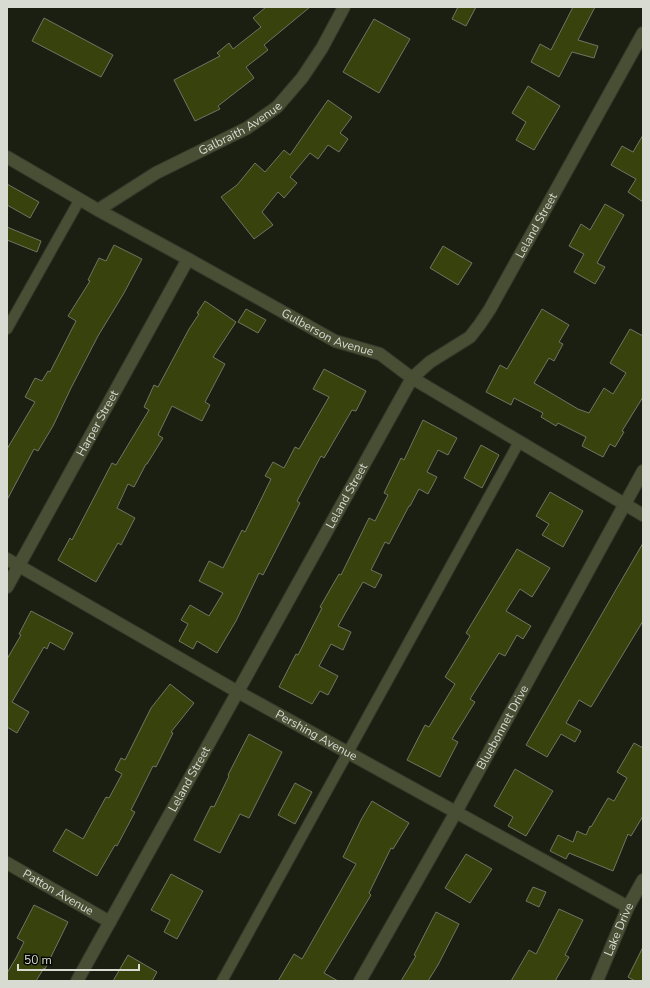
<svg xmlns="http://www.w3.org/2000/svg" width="650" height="988" viewBox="0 0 650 988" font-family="'Nunito Sans',sans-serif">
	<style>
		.building { fill: #38420c; stroke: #707464 }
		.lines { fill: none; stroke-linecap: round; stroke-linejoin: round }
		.service-casing { stroke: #35392c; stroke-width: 12 }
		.minor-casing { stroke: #35392c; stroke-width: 14 }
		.service { stroke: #484f34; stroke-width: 10 }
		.minor { stroke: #484f34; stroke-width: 12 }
		.labels { text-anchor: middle; stroke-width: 3; stroke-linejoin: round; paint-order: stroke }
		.street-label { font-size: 12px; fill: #d8dbd2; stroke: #070804 }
	</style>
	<rect width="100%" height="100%" fill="#1b1f11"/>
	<g class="building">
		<polygon points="266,7 310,7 264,45 268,50 246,67 254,78 218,106 220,109 195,121 174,80 220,56 217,53 229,43 233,49 261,27 253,18"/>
		<polygon points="458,7 476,7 466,26 452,19"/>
		<polygon points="573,7 595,7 578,40 598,46 594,58 572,52 559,77 531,62 540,44 551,50"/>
		<polygon points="44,18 113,55 101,77 32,41"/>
		<polygon points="374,19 410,39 379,93 343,72"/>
		<polygon points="528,86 560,106 534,150 516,140 526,122 512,113"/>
		<polygon points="328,100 352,117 340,133 348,139 339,152 328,145 318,159 310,153 290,177 297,183 284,198 278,192 262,212 273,225 254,239 221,197 237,185 255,163 265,172 284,150 290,155"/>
		<polygon points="643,135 643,202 628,192 636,179 611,165 622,146 633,152"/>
		<polygon points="7,184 39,202 30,218 7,205"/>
		<polygon points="605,204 624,215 597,263 605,267 595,284 574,272 584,254 569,246 581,224 590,230"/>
		<polygon points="7,227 41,241 37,252 7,240"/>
		<polygon points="114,245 142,259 124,293 98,336 71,388 53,426 38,451 34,449 7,500 7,449 35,402 25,397 35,378 42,381 48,371 50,372 76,321 68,316 90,281 88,280 99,258 106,261"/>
		<polygon points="443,246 472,263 458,285 430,268"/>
		<polygon points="205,301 236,322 213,357 225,364 205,402 210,405 202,421 172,406 158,435 163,438 147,464 146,464 134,487 128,484 117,508 135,518 121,545 118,543 96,582 58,560 70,538 72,540 112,463 116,465 149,410 144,407 154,385 158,387 189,329 199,314 197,313"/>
		<polygon points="246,309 266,320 258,333 238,322"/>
		<polygon points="542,309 569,325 559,342 563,344 554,361 549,358 534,383 578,409 589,413 604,388 613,394 626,373 610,363 630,329 643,336 643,397 622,431 624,432 615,447 610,444 603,457 582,446 586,437 558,423 556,426 541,417 543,413 514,398 511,405 486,392 500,365 507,369"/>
		<polygon points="324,369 366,391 356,411 352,410 324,458 321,456 297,501 300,503 263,575 259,573 236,621 217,653 197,641 193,649 179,641 188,624 181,620 190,605 209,616 223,593 199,581 209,561 223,568 242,530 245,532 271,479 265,476 273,462 284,468 295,447 299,449 329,397 313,389"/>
		<polygon points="423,420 457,438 448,455 438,450 427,472 437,477 428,494 419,489 410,506 409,506 389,544 385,542 371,570 382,575 375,588 363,582 338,626 351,632 343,650 331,644 319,666 338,676 328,695 320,691 312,704 279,687 296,654 298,655 322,608 320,607 339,574 341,575 369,518 375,521 388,495 384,493 401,458 404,460"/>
		<polygon points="481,445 499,455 482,488 464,478"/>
		<polygon points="550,492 583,511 563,547 542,535 549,524 536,516"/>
		<polygon points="643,543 643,621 591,707 579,700 566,723 581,731 575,742 561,734 547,757 526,745"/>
		<polygon points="517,549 550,568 532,597 520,589 506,611 531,626 523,639 517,635 505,656 499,653 470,699 475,702 452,739 458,742 440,777 407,760 425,725 429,727 455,684 445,677 470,636 466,633"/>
		<polygon points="31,611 73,633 64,650 50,642 47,649 44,647 12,702 29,712 17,733 7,727 7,659 21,635 19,634"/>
		<polygon points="170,684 194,703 171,732 173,733 156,767 153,766 131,810 135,812 117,846 115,845 97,876 53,851 66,829 83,839 106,797 109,798 122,774 115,770 121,758 125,760 151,708"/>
		<polygon points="249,734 282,752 249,818 240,814 220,853 194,840 211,806 214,807 229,776 228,775"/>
		<polygon points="634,743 643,748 643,816 631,836 628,834 613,871 569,853 566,859 550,851 558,835 573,842 577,831 586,835 590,826 591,827 608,798 614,801 627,778 617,772"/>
		<polygon points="515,769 553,791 526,836 508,826 513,817 494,806"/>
		<polygon points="295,783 312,792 295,824 278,815"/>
		<polygon points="372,801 409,823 393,849 391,848 369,893 371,895 324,973 338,981 278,981 294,954 302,959 356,864 343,857 361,820"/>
		<polygon points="466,854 492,869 470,903 445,888"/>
		<polygon points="171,874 203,891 177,939 164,932 170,920 151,910"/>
		<polygon points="533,887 546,892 539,907 526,901"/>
		<polygon points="34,905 68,922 45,969 44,968 36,981 7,981 7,973 16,958 24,942 17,938"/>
		<polygon points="559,909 583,920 565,955 569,957 555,981 511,981 529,950 536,954"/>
		<polygon points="436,912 459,924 438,965 428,981 401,981 416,956 414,955"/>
		<polygon points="643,947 643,981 635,981 628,977"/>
		<polygon points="128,955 157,972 152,981 113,981"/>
	</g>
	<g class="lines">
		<g class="service-casing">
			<g id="service">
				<polyline points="7,329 80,199"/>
				<polyline points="222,981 519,442"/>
			</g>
		</g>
		<g class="minor-casing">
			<g id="minor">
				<path id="s1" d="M7,157L98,210L188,259L335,341L380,354L412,378L643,515"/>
				<path id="s2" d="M98,210L156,173L247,128L277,107L302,78L322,48L344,7"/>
				<path id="s3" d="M7,559L238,692L628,907"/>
				<path id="s4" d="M7,587L188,259"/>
				<path id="s5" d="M7,863L110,922"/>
				<path id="s6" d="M77,981L412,378L430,362L470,337L480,324L490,309L643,33"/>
				<path id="s7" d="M360,981L456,812L643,471"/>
				<path id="s8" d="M597,981L628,907L643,880"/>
			</g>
		</g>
		<use href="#service" class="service"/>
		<use href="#minor" class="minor"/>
	</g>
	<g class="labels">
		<g class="street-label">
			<text dy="4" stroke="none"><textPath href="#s2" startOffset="164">Galbraith Avenue</textPath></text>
			<text dy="4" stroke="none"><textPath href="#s6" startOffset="891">Leland Street</textPath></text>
			<text dy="4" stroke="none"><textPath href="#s1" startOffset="366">Gulberson Avenue</textPath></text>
			<text dy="4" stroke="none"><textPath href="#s4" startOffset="187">Harper Street</textPath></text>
			<text dy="4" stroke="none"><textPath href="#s6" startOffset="555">Leland Street</textPath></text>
			<text dy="4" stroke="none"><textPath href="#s7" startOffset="291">Bluebonnet Drive</textPath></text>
			<text dy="4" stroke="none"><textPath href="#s3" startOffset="356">Pershing Avenue</textPath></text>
			<text dy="4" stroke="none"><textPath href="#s6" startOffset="231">Leland Street</textPath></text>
			<text dy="4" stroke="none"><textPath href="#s5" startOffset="59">Patton Avenue</textPath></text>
			<text dy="4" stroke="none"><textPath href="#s8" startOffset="56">Lake Drive</textPath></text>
		</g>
	</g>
	<rect width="650" height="988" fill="none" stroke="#d8dbd2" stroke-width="16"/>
	<path d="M18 964v6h121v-6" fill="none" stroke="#d8dbd2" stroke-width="2"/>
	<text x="24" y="964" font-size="12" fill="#d8dbd2" stroke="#070804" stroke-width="3" paint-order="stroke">50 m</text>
</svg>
